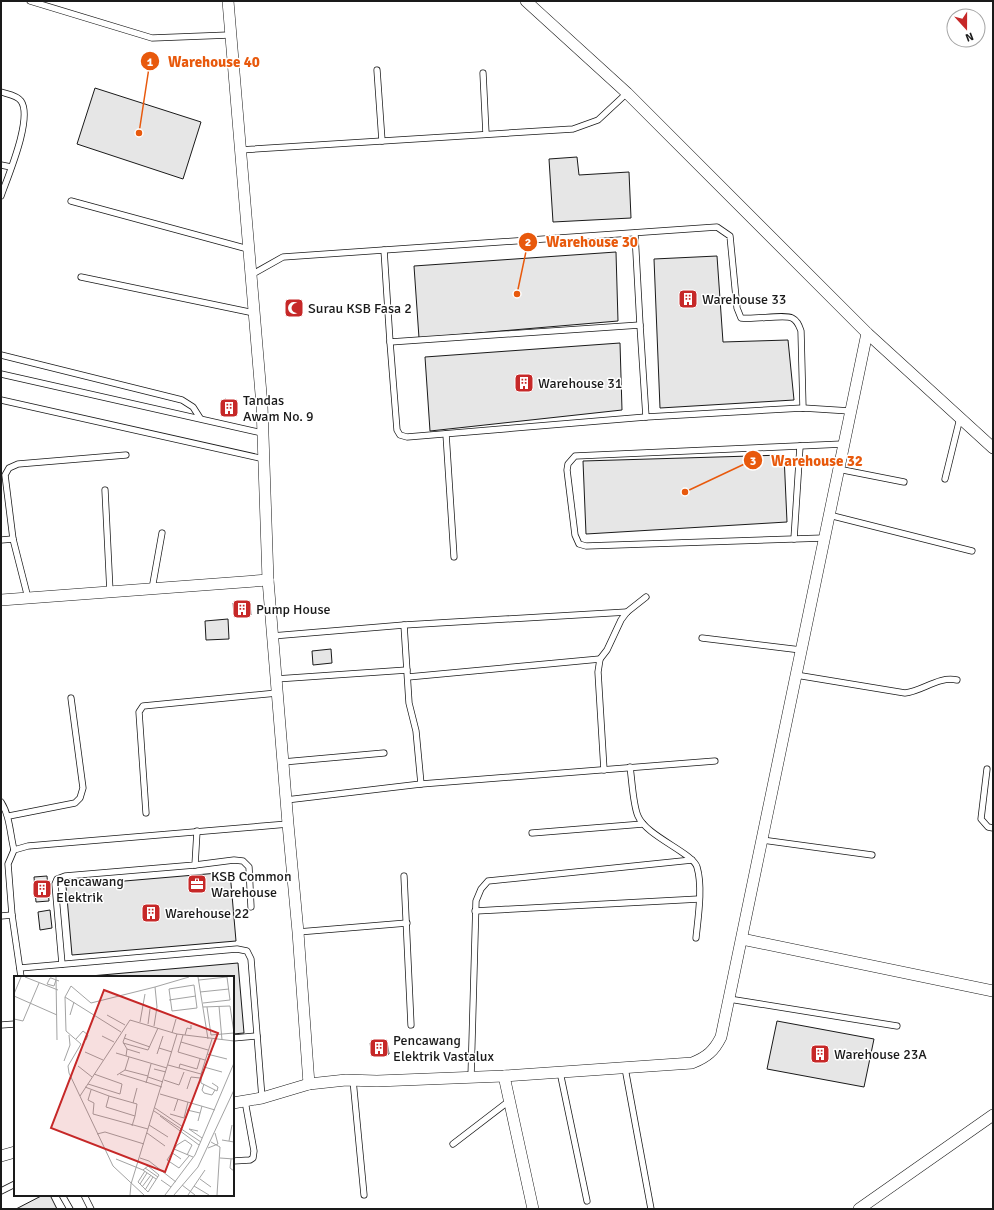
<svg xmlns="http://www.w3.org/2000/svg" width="994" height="1210" viewBox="0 0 994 1210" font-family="Signika,sans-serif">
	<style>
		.building { fill: #e6e6e6; stroke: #1a1a1a }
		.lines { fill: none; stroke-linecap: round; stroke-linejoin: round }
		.lane-casing { stroke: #1a1a1a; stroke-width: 7 }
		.street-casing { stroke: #1a1a1a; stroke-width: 12 }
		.lane { stroke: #fff; stroke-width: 5.5 }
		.street { stroke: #fff; stroke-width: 11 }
		.labels { text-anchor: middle; stroke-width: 3; stroke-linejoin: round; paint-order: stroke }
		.poi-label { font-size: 14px; fill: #1a1a1a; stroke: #fff; text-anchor: start }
		.inset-road { fill: none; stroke: #a3a3a3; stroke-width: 1 }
		.view { fill: #c62828; fill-opacity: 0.15; stroke: #c62828; stroke-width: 2 }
		.inset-edge { fill: none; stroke: #1a1a1a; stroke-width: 2 }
		.leader { fill: none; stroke: #e8590c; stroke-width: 1.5 }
		.callout-dot { fill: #e8590c; stroke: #fff; stroke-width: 1.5 }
		.mark-label { font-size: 12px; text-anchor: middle; font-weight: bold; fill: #fff }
		.callout-label { font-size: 15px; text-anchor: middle; font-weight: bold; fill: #e8590c; stroke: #fff; stroke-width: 3; stroke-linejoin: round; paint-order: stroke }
	</style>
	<rect width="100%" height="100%" fill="#fff"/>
	<g class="building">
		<polygon points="95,88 201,122 183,179 77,144"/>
		<polygon points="577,157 579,175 629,172 631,218 553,222 549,159"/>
		<polygon points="616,252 618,321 419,338 414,266"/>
		<polygon points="717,256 723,342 788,340 794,400 660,408 654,259"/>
		<polygon points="620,343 622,410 430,431 425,357"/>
		<polygon points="225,399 237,403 233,416 221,413"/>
		<polygon points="784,455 787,522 586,534 583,461"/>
		<polygon points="250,602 251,615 234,615 233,603"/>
		<polygon points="228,619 229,639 206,640 205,621"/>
		<polygon points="331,649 332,663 313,665 312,651"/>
		<polygon points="230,872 236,941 72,955 66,886"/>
		<polygon points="47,876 49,901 36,902 34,877"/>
		<polygon points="50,910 52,928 40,930 38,912"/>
		<polygon points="238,963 244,1033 233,1034 233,977 79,977"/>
		<polygon points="777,1021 874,1039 864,1087 767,1069"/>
		<polygon points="387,1041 389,1054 372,1056 370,1043"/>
		<polygon points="43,1195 50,1195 57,1209 16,1209"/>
	</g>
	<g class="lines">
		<g class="lane-casing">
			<g id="lane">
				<polyline points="30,1 152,38 229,35"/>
				<polyline points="377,70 382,141"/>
				<polyline points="483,73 486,134"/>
				<path d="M1,92C7,94 17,95 21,101C33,118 8,176 1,196"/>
				<polyline points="240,150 573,129 598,120 627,93"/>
				<polyline points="1,165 11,167"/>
				<polyline points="71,201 248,249"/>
				<polyline points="635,234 640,325"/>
				<polyline points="384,250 390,342 640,325 646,417 803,408 850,411"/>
				<path d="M251,275L283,257L717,227L730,236L737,308L741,318C754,320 785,314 792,318C798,321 799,326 801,331L803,408"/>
				<polyline points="81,277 254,313"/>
				<polyline points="390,342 397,430 400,435 407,437 646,417"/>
				<polyline points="1,355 182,400 193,407 200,418"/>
				<polyline points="1,374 262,433"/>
				<polyline points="1,400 264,459"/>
				<polyline points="446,434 454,557"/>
				<polyline points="838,469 904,482"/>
				<polyline points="945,479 960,418"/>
				<polyline points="105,490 110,592"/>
				<polyline points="829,515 972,551"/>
				<polyline points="824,538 586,546 579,544 575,535 567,470 568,464 575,456 843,444"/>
				<polyline points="794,539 800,446"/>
				<polyline points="1,540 13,539"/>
				<polyline points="152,589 162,533"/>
				<polyline points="28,598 13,539 5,475 9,468 18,464 126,455"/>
				<polyline points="404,625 409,703 416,731 421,784"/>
				<polyline points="272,636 404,625 627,612"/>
				<polyline points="702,638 801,650"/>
				<path d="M796,675L905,693C923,691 938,676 957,680"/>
				<polyline points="408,677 600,659"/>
				<polyline points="276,679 407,670"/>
				<polyline points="283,762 384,753"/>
				<path d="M630,767C632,780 633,805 638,816C646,836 693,853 697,867C703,887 698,918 696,938"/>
				<polyline points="987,769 981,819 988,827 993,828"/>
				<polyline points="604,770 598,672 600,659 607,650 621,620 627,612 646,597"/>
				<polyline points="286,800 421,784 715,761"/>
				<path d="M1,802C10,816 10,834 14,850"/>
				<polyline points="146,813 139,712 143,706 277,693"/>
				<polyline points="9,816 75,803 80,798 83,788 71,698"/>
				<polyline points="532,833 643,824"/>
				<polyline points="762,840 872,855"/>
				<polyline points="195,865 234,860 243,861 249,867 251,907"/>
				<polyline points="404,876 411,1025"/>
				<polyline points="475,911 699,899"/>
				<polyline points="1,916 12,915"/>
				<polyline points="298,932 407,923"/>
				<polyline points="62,964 55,884 57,879 65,876 195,865 197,831"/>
				<polyline points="20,968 237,949 247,951 251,959 262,1098"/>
				<polyline points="21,977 12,915 8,864 14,850 28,846 288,824"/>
				<polyline points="729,999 897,1026"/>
				<polyline points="1,1025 15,1024"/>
				<polyline points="233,1038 257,1036"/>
				<polyline points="625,1068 651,1209"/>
				<polyline points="560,1072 587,1201"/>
				<polyline points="471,1077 476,901 481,889 488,881 692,860"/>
				<polyline points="353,1080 364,1195"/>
				<polyline points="453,1144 509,1101"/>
				<polyline points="233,1161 250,1160 253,1158 254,1151 245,1101"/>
				<polyline points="1,1191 15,1184"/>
				<polyline points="62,1195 70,1209"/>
				<polyline points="84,1195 91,1209"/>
			</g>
		</g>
		<g class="street-casing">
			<g id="street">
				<polyline points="228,1 262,406 268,580 288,824 298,932 309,1084"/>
				<polyline points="526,1 627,93 867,333 993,448"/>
				<polyline points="1,600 268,580"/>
				<polyline points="742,939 993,991"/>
				<polyline points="504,1076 533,1209"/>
				<path d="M233,1103L262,1098L309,1084L346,1080L377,1081L504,1076L692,1063C707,1057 714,1051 721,1037L867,333"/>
				<polyline points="1,1156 15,1152"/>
				<polyline points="859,1209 993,1115"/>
			</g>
		</g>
		<use href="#lane" class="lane"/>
		<use href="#street" class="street"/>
	</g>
	<defs>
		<g id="building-square" transform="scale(1)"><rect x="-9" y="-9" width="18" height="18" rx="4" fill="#c62828" stroke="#fff"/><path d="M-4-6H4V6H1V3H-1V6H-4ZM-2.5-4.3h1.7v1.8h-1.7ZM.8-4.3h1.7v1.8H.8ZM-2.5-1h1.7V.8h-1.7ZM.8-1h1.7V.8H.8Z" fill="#fff"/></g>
		<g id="mosque-square" transform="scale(1)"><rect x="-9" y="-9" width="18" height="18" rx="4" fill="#c62828" stroke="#fff"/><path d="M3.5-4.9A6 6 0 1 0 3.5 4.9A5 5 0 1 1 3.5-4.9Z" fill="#fff"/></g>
		<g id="office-square" transform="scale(1)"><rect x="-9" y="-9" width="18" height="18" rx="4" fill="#c62828" stroke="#fff"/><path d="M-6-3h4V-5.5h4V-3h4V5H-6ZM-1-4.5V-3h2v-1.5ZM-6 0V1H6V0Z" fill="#fff"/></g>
	</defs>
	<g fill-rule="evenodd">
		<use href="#building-square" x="688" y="299"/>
		<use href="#mosque-square" x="294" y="308"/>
		<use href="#building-square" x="524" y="383"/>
		<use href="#building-square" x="229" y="408"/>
		<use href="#building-square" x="242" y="609"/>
		<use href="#office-square" x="197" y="884"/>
		<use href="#building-square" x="42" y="889"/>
		<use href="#building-square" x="151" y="913"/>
		<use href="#building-square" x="379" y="1048"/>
		<use href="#building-square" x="820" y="1054"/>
	</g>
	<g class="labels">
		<g class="poi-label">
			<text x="702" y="304">Warehouse 33</text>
			<text x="308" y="313">Surau KSB Fasa 2</text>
			<text x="538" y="388">Warehouse 31</text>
			<text x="243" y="405">Tandas<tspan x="243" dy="16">Awam No. 9</tspan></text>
			<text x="256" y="614">Pump House</text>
			<text x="211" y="881">KSB Common<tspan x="211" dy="16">Warehouse</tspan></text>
			<text x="56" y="886">Pencawang<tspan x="56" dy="16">Elektrik</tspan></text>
			<text x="165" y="918">Warehouse 22</text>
			<text x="393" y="1045">Pencawang<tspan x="393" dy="16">Elektrik Vastalux</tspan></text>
			<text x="834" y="1059">Warehouse 23A</text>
		</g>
	</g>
	<g transform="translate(14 976)">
		<rect width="220" height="220" fill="#fff"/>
		<path class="inset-road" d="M11,1L44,14M42,1L43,64M184,1L194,63M42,4L40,10L33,8L36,2H37L45,5M185,4L213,1L216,24L189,27M180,9L183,32L158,35L155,13ZM141,11L175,1M186,16L215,13M0,18L7,1M0,20L43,39M51,21L107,56M155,24L182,20M205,30L208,64M189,31L216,30L220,57L197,59L193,31M56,39L60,26M93,39L111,49M0,43L9,45L25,7M126,46L131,18M134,48L136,33M158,57L162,43M112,58L109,66L113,73L112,80M169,59L164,76L191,84M171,59L173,52L177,53V49M88,60L100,66M110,62L136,71M62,63L69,55L74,59L72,64M167,66L194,74M109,67L134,74L144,52M145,72L158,76M113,73L126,77M71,76L89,84M102,77L153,92M143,78L149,60M193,78L213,83M50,85L56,69L55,59M154,89L187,98L198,63M64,90L78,101M190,91L208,96M165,92L166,88L183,93L186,83M140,93L152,96M111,94L134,100M106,98L148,111M187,98V107L203,115L204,111L198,107M103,99L111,94L115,81M134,101L149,106M150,104L165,109L170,96M132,107L137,88M74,108L106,118L108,108L80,98M190,108L188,114L190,117L198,119L201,114M71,111L95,120L92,131L121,140L118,150M173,113L177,101L186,102M77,114L74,124L80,127L79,138L134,153M146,118L201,134M66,120L116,44L163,58L220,65M95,120L123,128L121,140M119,127L123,112M141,132L169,151M173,134L186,137M140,135L187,166M160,135L164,123M156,138L170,142L174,126M146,140L185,169M184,145L188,130M135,149L154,161M184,155L175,153L188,162M133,157L151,170M83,158L91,156L130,168M208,164L220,166M215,165L218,149M197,166L206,171L203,219M194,172L204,168L201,157M160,173L179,181M157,176L167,183M173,179L178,169L171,164L163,169L153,184L165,192L175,180M126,182L135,185L162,206M206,182L220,183M102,183L129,194L142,203M217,183L216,192L220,195M131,192L144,201M129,194L134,190L145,199L134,216L124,206L131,195M186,203L197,211M147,204L157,211M126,208L133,197M168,209L181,219M180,210L195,219M128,211L137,199M131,214L139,201M116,219L117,208L163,58M130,219L99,190L55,97L54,90L67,68L52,55L51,21L57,10L77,27L141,11L143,31L140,50M151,219L181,179L220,87M160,219L184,191L220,114M174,219L191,194"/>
		<path class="view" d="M90,14L204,57L151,196L37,152Z"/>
		<rect width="220" height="220" class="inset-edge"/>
	</g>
	<path class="leader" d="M139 133L150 61M517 294L528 242M685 492L753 460"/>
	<g class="callout-dot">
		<circle cx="139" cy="133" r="4"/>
		<circle cx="517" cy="294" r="4"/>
		<circle cx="685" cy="492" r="4"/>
		<circle cx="150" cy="61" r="10"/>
		<circle cx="528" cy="242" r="10"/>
		<circle cx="753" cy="460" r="10"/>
	</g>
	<g class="mark-label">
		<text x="150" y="66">1</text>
		<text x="528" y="246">2</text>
		<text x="753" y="465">3</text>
	</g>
	<g class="callout-label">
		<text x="214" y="67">Warehouse 40</text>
		<text x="592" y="247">Warehouse 30</text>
		<text x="817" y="466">Warehouse 32</text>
	</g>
	<rect width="994" height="1210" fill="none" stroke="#1a1a1a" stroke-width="4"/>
	<g transform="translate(966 28) rotate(159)"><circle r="19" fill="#ffffff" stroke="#a3a3a3"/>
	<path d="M0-3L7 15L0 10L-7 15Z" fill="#c62828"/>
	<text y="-6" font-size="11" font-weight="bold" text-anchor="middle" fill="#1a1a1a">N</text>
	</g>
</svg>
